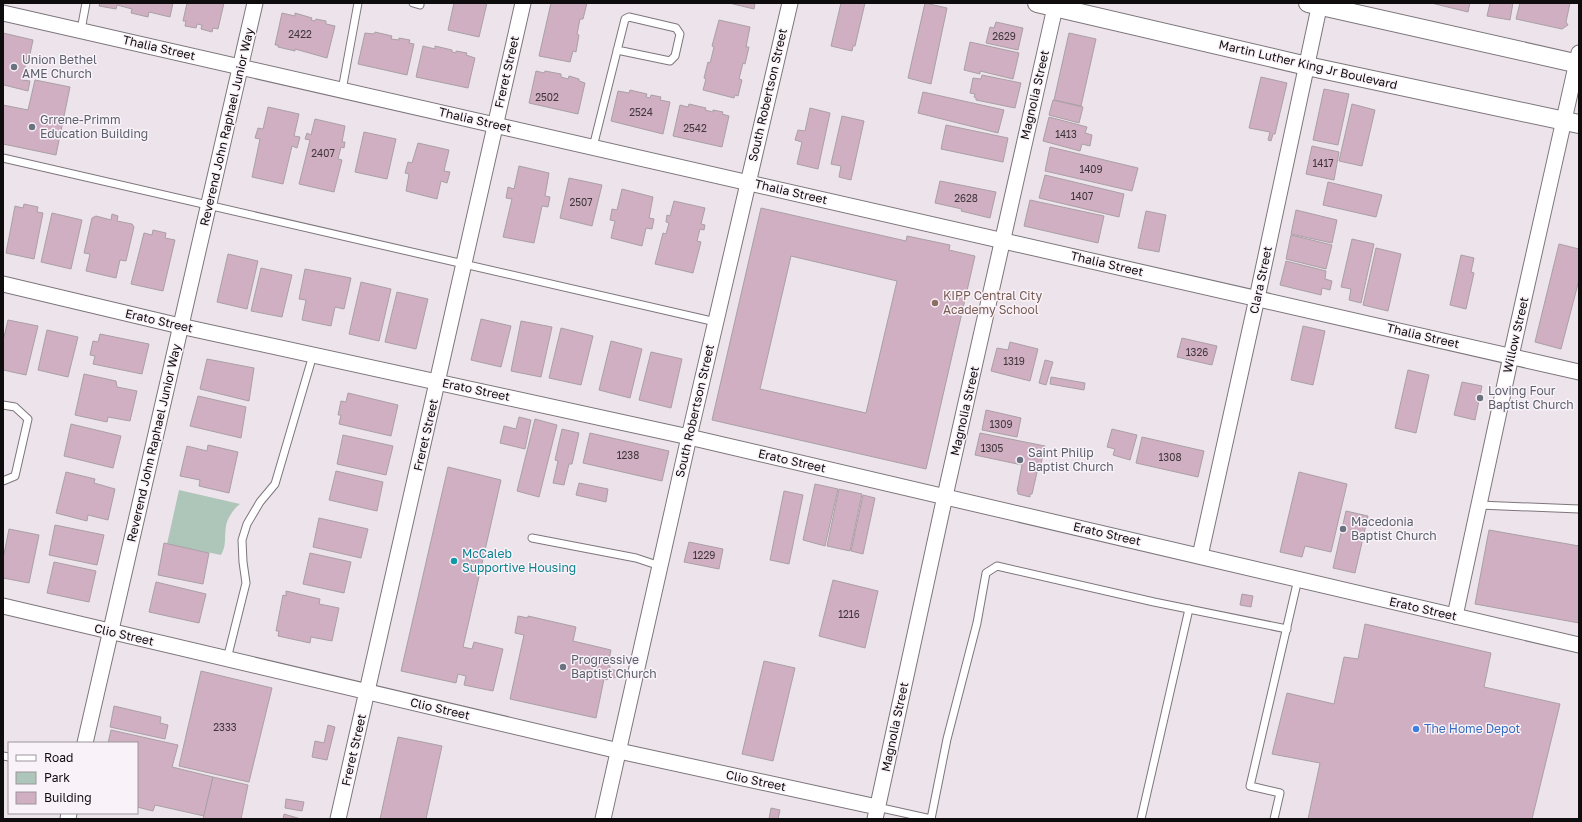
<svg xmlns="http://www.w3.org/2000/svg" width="1582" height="822" viewBox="0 0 1582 822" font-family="'Golos Text',sans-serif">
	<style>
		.green { fill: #aec6ba }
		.building { fill: #cfafc1; stroke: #a9a0a5; fill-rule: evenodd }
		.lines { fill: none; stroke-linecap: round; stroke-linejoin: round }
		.service-casing { stroke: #7d767c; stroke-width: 9 }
		.minor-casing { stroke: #7d767c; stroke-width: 17 }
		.tertiary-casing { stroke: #7d767c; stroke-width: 20 }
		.service { stroke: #fff; stroke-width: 7 }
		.minor { stroke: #fff; stroke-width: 15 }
		.tertiary { stroke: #fff; stroke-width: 18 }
		.worship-dot { fill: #6b7280; stroke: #faf2f9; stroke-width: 1.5 }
		.education-dot { fill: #8d6e63; stroke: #faf2f9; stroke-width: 1.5 }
		.culture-dot { fill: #0f9aa8; stroke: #faf2f9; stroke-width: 1.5 }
		.shop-dot { fill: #3f7fe0; stroke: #faf2f9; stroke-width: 1.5 }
		.labels { text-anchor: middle; stroke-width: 3; stroke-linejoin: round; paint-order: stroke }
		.number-label { font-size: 10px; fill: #3f353b }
		.street-label { font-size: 12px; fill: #0f0c0e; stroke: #faf2f9 }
		.worship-label { font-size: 12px; fill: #5b616d; stroke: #faf2f9; text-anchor: start }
		.education-label { font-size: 12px; fill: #785e54; stroke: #faf2f9; text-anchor: start }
		.culture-label { font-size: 12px; fill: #0d838f; stroke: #faf2f9; text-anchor: start }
		.shop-label { font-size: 12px; fill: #366cbe; stroke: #faf2f9; text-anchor: start }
	</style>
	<rect width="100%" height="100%" fill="#ede4eb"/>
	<path class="green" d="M179,490L240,504C234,508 227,519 226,526C224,537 227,545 221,555L167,544Z"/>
	<g class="building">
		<polygon points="100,3 173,3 170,17 149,12 148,17 131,13 132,9 117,5 116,9 99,6"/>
		<polygon points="187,3 224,3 218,29 213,28 212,32 201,29 202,25 197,24 196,28 185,26 186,21 183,21"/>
		<polygon points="454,3 487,3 479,37 448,30"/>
		<polygon points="551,3 587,3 583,19 580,19 577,34 579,35 576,52 573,51 570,62 539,56"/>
		<polygon points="729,3 755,3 754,9"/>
		<polygon points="841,3 865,3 855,46 853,46 852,51 831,46"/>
		<polygon points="925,3 947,8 931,84 908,78"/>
		<polygon points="1431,3 1470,3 1468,12"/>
		<polygon points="1490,3 1513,3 1510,20 1487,16"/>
		<polygon points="1520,3 1570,3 1566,22 1568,25 1562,29 1516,19"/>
		<polygon points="282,13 295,16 295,13 312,18 311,20 315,21 316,19 326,21 326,24 335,26 327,58 295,49 295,51 278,47 278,45 275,45"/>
		<polygon points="719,20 750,27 746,47 749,47 745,64 743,63 739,79 742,80 738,96 735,95 734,98 703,90 706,79 704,78 708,62 710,63 714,47 712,46"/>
		<polygon points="996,22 1023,28 1018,50 986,43 990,27 994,28"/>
		<polygon points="375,32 392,36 391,39 399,40 399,38 410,40 409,43 414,44 407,75 358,64 365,33 374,34"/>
		<polygon points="3,33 33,40 30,54 28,54 22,80 30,81 28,91 4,85 3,86"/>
		<polygon points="1069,33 1096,39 1081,106 1054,100"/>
		<polygon points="970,42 1019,53 1013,79 980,71 980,74 964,70"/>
		<polygon points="423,46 435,49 435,46 452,50 452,52 456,53 456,51 467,53 466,55 475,58 468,88 416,77"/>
		<polygon points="536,71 544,73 545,71 561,74 561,77 568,79 569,76 579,79 579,81 585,83 578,114 529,103"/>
		<polygon points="982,75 1021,83 1015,108 976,100 976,98 974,97 975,94 970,93 973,78 981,79"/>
		<polygon points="1261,77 1287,83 1275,134 1273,134 1271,141 1268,140 1270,132 1249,128"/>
		<polygon points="35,80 70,87 56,155 3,144 3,105 28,110"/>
		<polygon points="1324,89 1349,94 1338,145 1313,140"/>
		<polygon points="630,90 647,94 646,97 650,98 651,95 661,97 660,100 670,102 663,134 611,121 618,91 629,93"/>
		<polygon points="923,92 1004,110 998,133 918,113"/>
		<polygon points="1053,100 1083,107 1079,123 1049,115"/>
		<polygon points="689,104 706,108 705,110 713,112 713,110 723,112 722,114 729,116 722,147 673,136 680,105 688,107"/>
		<polygon points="1352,104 1375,110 1362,166 1339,161"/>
		<polygon points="268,107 299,114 294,136 300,137 297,148 292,146 283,184 252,177 260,139 255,138 258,128 263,129"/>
		<polygon points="810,108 830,113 818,169 797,164 802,142 795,140 798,130 805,131"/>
		<polygon points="842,116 864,121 851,180 839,177 841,166 831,164"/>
		<polygon points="1049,117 1087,127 1085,133 1092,135 1090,146 1082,144 1080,151 1043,141"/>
		<polygon points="315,119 345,126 342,142 345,142 344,148 341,147 338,159 342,160 334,192 299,184 310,140 305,139 307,133 311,135"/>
		<polygon points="946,125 1008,138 1003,162 941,149"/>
		<polygon points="364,132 396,139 387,179 355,172"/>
		<polygon points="418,143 449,150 444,171 450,172 447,183 441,181 437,199 406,191 409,174 405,173 408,162 412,163"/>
		<polygon points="1312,146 1339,152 1334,180 1306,174"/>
		<polygon points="1050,147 1138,168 1132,191 1045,171"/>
		<polygon points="519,166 549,173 545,196 550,197 548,207 542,206 534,243 503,237 512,199 506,198 508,187 514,189"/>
		<polygon points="1045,175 1124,194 1119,217 1039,198"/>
		<polygon points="569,178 602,185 592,226 560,218"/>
		<polygon points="940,181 996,192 990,218 961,211 962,209 935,203"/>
		<polygon points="1328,182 1382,195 1376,217 1323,205"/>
		<polygon points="622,189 653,197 649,218 654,219 652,229 646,228 642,246 611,238 615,221 610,220 612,209 617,210"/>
		<polygon points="1030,200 1104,216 1098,243 1024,226"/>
		<polygon points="674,201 705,208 701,224 705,225 704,230 700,229 697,241 701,242 693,273 655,264 663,233 666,234 669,223 666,222 667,215 670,216"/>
		<polygon points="24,204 38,207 37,212 43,213 34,259 6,253 15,206 23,208"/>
		<path d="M761,208L906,241L907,236L950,245L949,250L975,256L926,469L712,420ZM791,256L897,281L866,413L760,389Z"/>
		<polygon points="1296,210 1337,220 1332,243 1291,234"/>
		<polygon points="1146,211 1166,215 1159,252 1138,248"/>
		<polygon points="52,213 82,220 71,269 41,262"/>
		<polygon points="112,214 118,216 117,221 132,224 134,227 126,261 120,260 116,278 86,271 90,254 84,253 92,218 96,216 111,220"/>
		<polygon points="153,230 166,233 165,238 175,240 163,291 131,284 144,233 152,235"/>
		<polygon points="1291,235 1332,245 1326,269 1286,259"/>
		<polygon points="1352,239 1374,244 1361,303 1349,300 1351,289 1341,287"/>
		<polygon points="1559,244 1579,249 1579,280 1561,349 1535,342"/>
		<polygon points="1376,248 1401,254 1388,311 1363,305"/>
		<polygon points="228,254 258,261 247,309 217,302"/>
		<polygon points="1461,255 1474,258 1471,272 1474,273 1466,309 1450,305"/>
		<polygon points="1286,261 1326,271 1325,279 1332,281 1330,290 1322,288 1321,295 1280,285"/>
		<polygon points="261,268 292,275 282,317 251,311"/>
		<polygon points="305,269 351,278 344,309 335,307 331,326 302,320 306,300 299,299"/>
		<polygon points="361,282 391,289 379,341 349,334"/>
		<polygon points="397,292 428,299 416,349 385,342"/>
		<polygon points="481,319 511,326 501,367 471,360"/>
		<polygon points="8,320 38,326 26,375 3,370 3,341"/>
		<polygon points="521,321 552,327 541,377 511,371"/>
		<polygon points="1303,326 1325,331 1313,385 1291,380"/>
		<polygon points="561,328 593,336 581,385 549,378"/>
		<polygon points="47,330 78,337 68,377 38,370"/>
		<polygon points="100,334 149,344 142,374 93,364 95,356 90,355 93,341 98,342"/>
		<polygon points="1182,338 1217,346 1212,365 1177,357"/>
		<polygon points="611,341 642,349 630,398 599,390"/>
		<polygon points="1010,342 1038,349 1030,381 991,371 997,348 1008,350"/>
		<polygon points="651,352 682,359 671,408 639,400"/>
		<polygon points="207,359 254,368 249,401 200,389"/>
		<polygon points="1045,360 1053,362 1046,385 1039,383"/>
		<polygon points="1408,370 1429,375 1416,433 1395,428"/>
		<polygon points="84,374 116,381 117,387 137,391 130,421 108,417 107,422 75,415"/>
		<polygon points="1051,377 1085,383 1084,390 1050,384"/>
		<polygon points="1462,382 1482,386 1475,420 1454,415"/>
		<polygon points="348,393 398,405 391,436 339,424 341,415 338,415 341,401 346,402"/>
		<polygon points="198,396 246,407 241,438 190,426"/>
		<polygon points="986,410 1021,418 1017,437 982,430"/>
		<polygon points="519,417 531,420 525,449 500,443 504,426 516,429"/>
		<polygon points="535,419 557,425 539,497 517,491"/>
		<polygon points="71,424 121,436 113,468 64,456"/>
		<polygon points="562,429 579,433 572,464 569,464 564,485 553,483 558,461 555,460"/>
		<polygon points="1112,429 1137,435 1130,460 1113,455 1115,449 1107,447"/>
		<polygon points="590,433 669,451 662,481 583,463"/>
		<polygon points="980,433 1045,446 1040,468 1038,468 1032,494 1030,494 1030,497 1018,494 1018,491 1017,491 1022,465 975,455"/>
		<polygon points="343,435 393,446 386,475 337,464"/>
		<polygon points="1142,437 1204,451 1198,477 1136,463"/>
		<polygon points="208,445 238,452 229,493 199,486 200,480 180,476 187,446 207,451"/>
		<polygon points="448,467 501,480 463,647 472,649 474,642 503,649 493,691 464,685 466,676 458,674 456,683 401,671"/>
		<polygon points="336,471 383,482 377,511 329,500"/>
		<polygon points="66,472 95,479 94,483 115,489 108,520 88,515 87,521 56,513"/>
		<polygon points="1299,472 1347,484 1331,552 1305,546 1302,557 1280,552"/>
		<polygon points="579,483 608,489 606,502 576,495"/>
		<polygon points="815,484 838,489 825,546 803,540"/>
		<polygon points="839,489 862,494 850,551 827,546"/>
		<polygon points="784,491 803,495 789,564 770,560"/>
		<polygon points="863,495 875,498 863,554 851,551"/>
		<polygon points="1346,511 1368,516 1355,573 1333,568"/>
		<polygon points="319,518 368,529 361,558 313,547"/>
		<polygon points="55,525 104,535 97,565 49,555"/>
		<polygon points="9,529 39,535 29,583 3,578 3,559"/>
		<polygon points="1489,530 1579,546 1579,623 1475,604"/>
		<polygon points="689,542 723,549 719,569 684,562"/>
		<polygon points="164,543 209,553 203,584 158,575"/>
		<polygon points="310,553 351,562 344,593 303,584"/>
		<polygon points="54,562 96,571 89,602 47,593"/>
		<polygon points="833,580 878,591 865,648 819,636"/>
		<polygon points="156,582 206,594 199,623 149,612"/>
		<polygon points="286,591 320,599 319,604 339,608 332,641 311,637 310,643 278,636 279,631 276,631 283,595 286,596"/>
		<polygon points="1242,594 1253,596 1251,607 1240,605"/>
		<polygon points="518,616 528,618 528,616 576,627 573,641 611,650 608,665 610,666 610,669 617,671 615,678 608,677 607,680 604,679 596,718 510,699 524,635 515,633"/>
		<polygon points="1365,624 1491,653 1484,687 1560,704 1532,819 1308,819 1320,763 1272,754 1287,693 1334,704 1344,657 1358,659"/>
		<polygon points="764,661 795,668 773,761 742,754"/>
		<polygon points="201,671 272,688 249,782 179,766"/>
		<polygon points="114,706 161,717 160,723 168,725 165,739 110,727"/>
		<polygon points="328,725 335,727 327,760 312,757 315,741 324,743"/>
		<polygon points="111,730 178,745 172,767 213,777 204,816 155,805 153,811 137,807 137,743 108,743"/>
		<polygon points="398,737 442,746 426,819 380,819"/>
		<polygon points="213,777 248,785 241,819 203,819"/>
		<polygon points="286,799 304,802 302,811 285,808"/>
		<polygon points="771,808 780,810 778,819 769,819"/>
		<polygon points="284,814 301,819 283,819"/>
	</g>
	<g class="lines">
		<g class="service-casing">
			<g id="service">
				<polyline points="413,3 420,5 420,3"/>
				<polyline points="81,30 86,3"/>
				<polyline points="342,90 358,3"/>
				<polyline points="593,147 625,19 629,17 676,28 680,34 675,56 670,61 617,50"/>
				<polyline points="3,158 716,322"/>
				<polyline points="3,405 15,407 28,419 15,476 3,481"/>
				<polyline points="1479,505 1579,509"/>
				<polyline points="532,538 636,558 660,566"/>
				<polyline points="227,659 246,583 243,562 242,540 247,524 260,502 275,484 313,355"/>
				<polyline points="3,756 9,757"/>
				<polyline points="877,807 931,819"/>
				<polyline points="931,819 947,739 977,623 986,573 997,566 1154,602 1287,629"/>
				<polyline points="1141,819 1189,609"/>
				<polyline points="1274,819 1280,793 1250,786 1298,579"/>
			</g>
		</g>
		<g class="minor-casing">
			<g id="minor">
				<polyline points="3,13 1579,372"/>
				<polyline points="3,284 180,326 689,437 1579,645"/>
				<polyline points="1200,556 1257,298 1320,3"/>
				<polyline points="3,606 619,751 877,807"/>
				<polyline points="1455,616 1511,356 1579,53"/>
				<polyline points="85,743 255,3"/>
				<polyline points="68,819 69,813"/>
				<polyline points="338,819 523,3"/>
				<polyline points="603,819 689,437 790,3"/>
				<polyline points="875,819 945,496 1056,3"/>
			</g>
		</g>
		<g class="tertiary-casing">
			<g id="tertiary">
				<polyline points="1037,3 1307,66 1579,124"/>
				<polyline points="1308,3 1579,64"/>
			</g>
		</g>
		<use href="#service" class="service"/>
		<use href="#minor" class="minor"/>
		<use href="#tertiary" class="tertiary"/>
	</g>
	<g class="worship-dot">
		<circle cx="14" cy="67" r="4"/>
		<circle cx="32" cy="127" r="4"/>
		<circle cx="1480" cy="398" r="4"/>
		<circle cx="1020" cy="460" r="4"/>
		<circle cx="1343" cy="529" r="4"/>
		<circle cx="563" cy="667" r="4"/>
	</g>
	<circle class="education-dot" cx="935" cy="303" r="4"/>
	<circle class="culture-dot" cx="454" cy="561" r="4"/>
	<circle class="shop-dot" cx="1416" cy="729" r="4"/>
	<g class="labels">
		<g class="number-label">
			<text x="300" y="38">2422</text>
			<text x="1004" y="40">2629</text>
			<text x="547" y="101">2502</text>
			<text x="641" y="116">2524</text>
			<text x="695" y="132">2542</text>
			<text x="1066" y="138">1413</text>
			<text x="323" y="157">2407</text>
			<text x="1323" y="167">1417</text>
			<text x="1091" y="173">1409</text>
			<text x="1082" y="200">1407</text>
			<text x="966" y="202">2628</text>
			<text x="581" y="206">2507</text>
			<text x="1197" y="356">1326</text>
			<text x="1014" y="365">1319</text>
			<text x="1001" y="428">1309</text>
			<text x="992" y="452">1305</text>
			<text x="628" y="459">1238</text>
			<text x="1170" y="461">1308</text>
			<text x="704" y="559">1229</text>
			<text x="849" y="618">1216</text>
			<text x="225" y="731">2333</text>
		</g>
		<g class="street-label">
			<text transform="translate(159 48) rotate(13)" y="4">Thalia Street</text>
			<text transform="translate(1308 65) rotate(13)" y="4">Martin Luther King Jr Boulevard</text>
			<text transform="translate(507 72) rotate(-77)" y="4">Freret Street</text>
			<text transform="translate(768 95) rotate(-77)" y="4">South Robertson Street</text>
			<text transform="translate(1035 95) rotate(-77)" y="4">Magnolia Street</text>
			<text transform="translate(475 120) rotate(13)" y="4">Thalia Street</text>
			<text transform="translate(227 127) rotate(-77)" y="4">Reverend John Raphael Junior Way</text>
			<text transform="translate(791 192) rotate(13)" y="4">Thalia Street</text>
			<text transform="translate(1107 264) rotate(13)" y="4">Thalia Street</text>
			<text transform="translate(1261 280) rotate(-78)" y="4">Clara Street</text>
			<text transform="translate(159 321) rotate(13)" y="4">Erato Street</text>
			<text transform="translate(1516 335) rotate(-77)" y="4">Willow Street</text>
			<text transform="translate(1423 336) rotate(13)" y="4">Thalia Street</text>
			<text transform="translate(476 390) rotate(12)" y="4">Erato Street</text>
			<text transform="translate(695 411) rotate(-77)" y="4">South Robertson Street</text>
			<text transform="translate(965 411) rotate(-77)" y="4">Magnolia Street</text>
			<text transform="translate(426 435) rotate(-77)" y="4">Freret Street</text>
			<text transform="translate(154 443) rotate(-77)" y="4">Reverend John Raphael Junior Way</text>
			<text transform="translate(792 461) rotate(13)" y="4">Erato Street</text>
			<text transform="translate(1107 534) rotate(13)" y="4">Erato Street</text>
			<text transform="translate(1423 609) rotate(13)" y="4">Erato Street</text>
			<text transform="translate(124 635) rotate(13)" y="4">Clio Street</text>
			<text transform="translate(440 709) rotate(13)" y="4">Clio Street</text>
			<text transform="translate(895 727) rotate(-78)" y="4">Magnolia Street</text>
			<text transform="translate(354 750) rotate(-77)" y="4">Freret Street</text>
			<text transform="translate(756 781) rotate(12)" y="4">Clio Street</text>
		</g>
		<g class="worship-label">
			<text x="22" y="64">Union Bethel<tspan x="22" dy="14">AME Church</tspan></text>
			<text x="40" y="124">Grrene-Primm<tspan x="40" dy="14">Education Building</tspan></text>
			<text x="1488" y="395">Loving Four<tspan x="1488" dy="14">Baptist Church</tspan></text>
			<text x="1028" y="457">Saint Philip<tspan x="1028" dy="14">Baptist Church</tspan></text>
			<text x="1351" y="526">Macedonia<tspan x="1351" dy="14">Baptist Church</tspan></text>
			<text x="571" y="664">Progressive<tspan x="571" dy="14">Baptist Church</tspan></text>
		</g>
		<g class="education-label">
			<text x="943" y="300">KIPP Central City<tspan x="943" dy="14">Academy School</tspan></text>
		</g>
		<g class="culture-label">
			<text x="462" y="558">McCaleb<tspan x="462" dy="14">Supportive Housing</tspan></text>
		</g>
		<g class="shop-label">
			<text x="1424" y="733">The Home Depot</text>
		</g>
	</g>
	<rect width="1582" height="822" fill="none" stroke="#0f0c0e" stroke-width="8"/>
	<rect x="8" y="742" width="130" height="72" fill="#faf2f9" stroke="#9c969b"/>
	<rect x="16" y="755" width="20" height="6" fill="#ffffff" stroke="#9c969b"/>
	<text x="44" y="762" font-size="12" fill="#0f0c0e">Road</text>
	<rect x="16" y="772" width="20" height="12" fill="#aec6ba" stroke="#9c969b"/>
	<text x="44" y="782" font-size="12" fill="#0f0c0e">Park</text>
	<rect x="16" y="792" width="20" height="12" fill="#cfafc1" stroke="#9c969b"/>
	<text x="44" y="802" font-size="12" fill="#0f0c0e">Building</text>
</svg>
